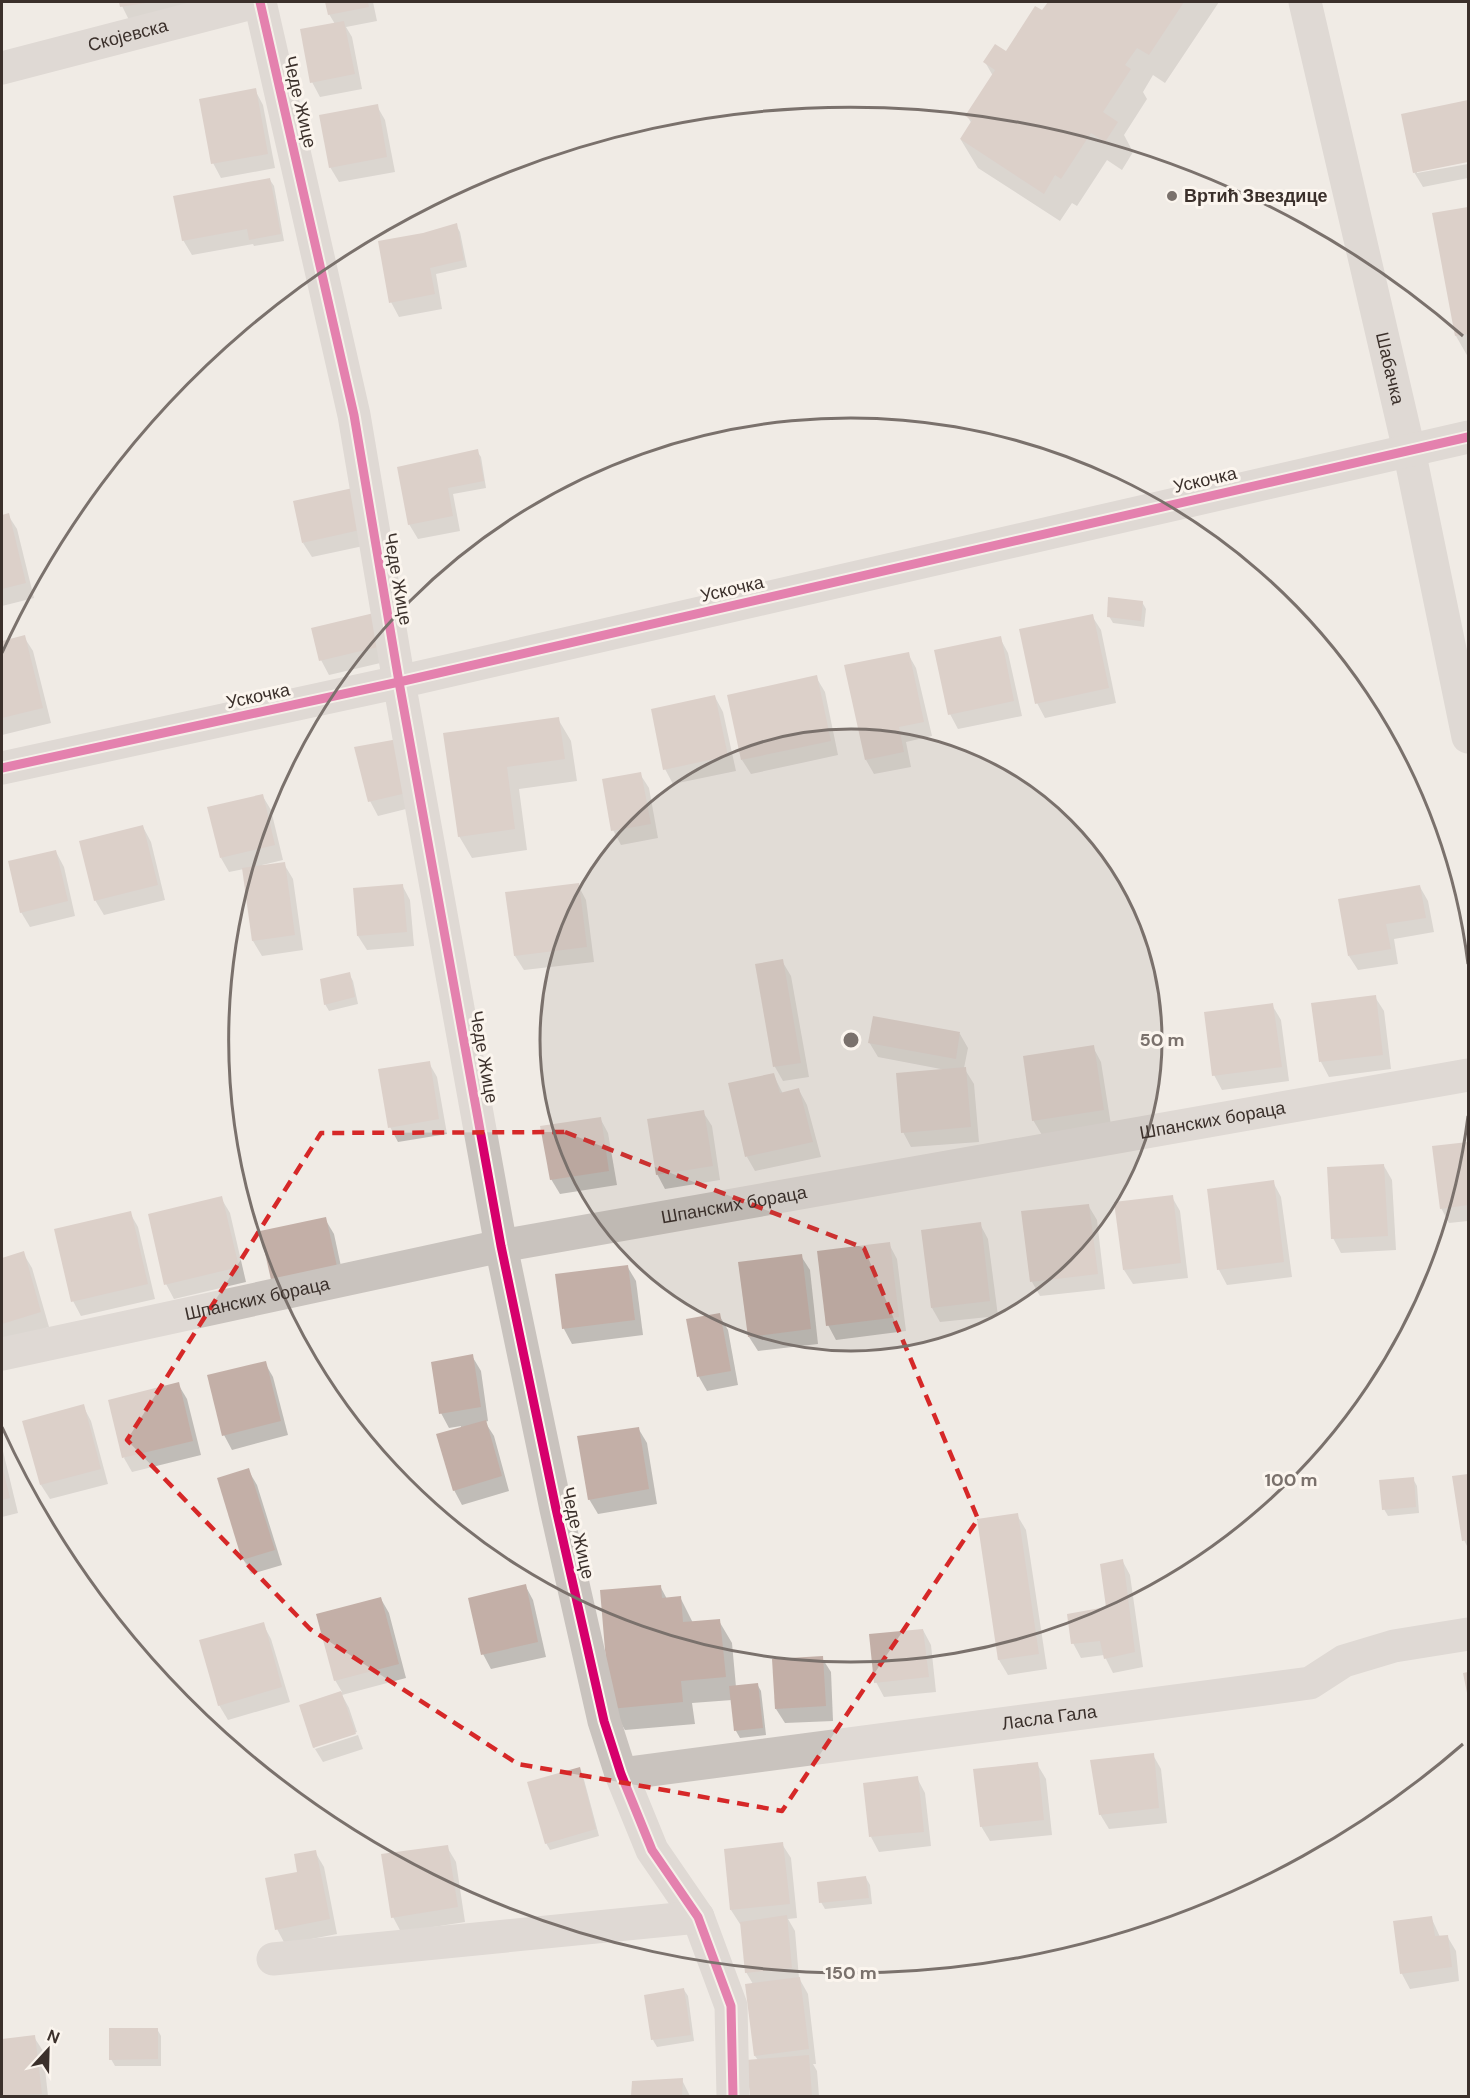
<svg xmlns="http://www.w3.org/2000/svg" width="1470" height="2098" viewBox="0 0 1470 2098" font-family="'DM Sans',sans-serif">
	<style>
		.shadow { fill: #0003 }
		.building { fill: #c3afa7 }
		.lines { fill: none; stroke-linecap: round; stroke-linejoin: round }
		.minor { stroke: #c9c3be; stroke-width: 33 }
		.cycleway-casing { stroke: #fbf5ee; stroke-width: 13 }
		.cycleway { stroke: #d6006c; stroke-width: 9 }
		.marked { fill: none; stroke: #d62828; stroke-width: 4.5; stroke-dasharray: 12 8; stroke-linejoin: round }
		.ring { fill: none; stroke: #7a716c; stroke-width: 3 }
		.poi-dot { fill: #7a716c; stroke: #fbf5ee; stroke-width: 2 }
		.labels { text-anchor: middle; stroke-width: 6; stroke-linejoin: round; paint-order: stroke }
		.street-label { font-size: 18px; fill: #3b302b; stroke: #fbf5ee }
		.poi-label { font-size: 18px; font-weight: bold; fill: #3b302b; stroke: #fbf5ee; text-anchor: start }
		.centre { fill: #7a716c; stroke: #fbf5ee; stroke-width: 3 }
		.ring-label { font-size: 18px; text-anchor: middle; font-weight: bold; fill: #7a716c; stroke: #fbf5ee; stroke-width: 6; stroke-linejoin: round; paint-order: stroke }
	</style>
	<rect width="100%" height="100%" fill="#f0ebe5"/>
	<g class="shadow">
		<polygon points="120,2 192,2 193,10 130,22"/>
		<polygon points="327,2 373,2 377,21 346,27 352,37 362,89 320,97 312,82 335,24 329,14"/>
		<polygon points="1049,2 1219,2 1165,83 1153,75 1143,92 1147,99 1124,135 1133,152 1122,170 1107,160 1077,206 1072,203 1060,221 978,168 961,140 972,124 967,116 993,76 985,62 1006,53 1042,12"/>
		<polygon points="255,90 263,105 275,168 221,178 213,163"/>
		<polygon points="1467,102 1468,161 1417,170 1417,173 1468,164 1468,178 1423,187 1414,172"/>
		<polygon points="377,106 385,120 395,172 339,182 330,167"/>
		<polygon points="270,180 274,186 284,241 254,246 253,244 192,255 183,240"/>
		<polygon points="1468,208 1468,357 1456,336 1434,214"/>
		<polygon points="456,225 460,232 467,267 436,274 442,309 399,317 391,302 424,234"/>
		<polygon points="477,451 481,457 486,488 453,494 460,531 418,539 409,524"/>
		<polygon points="352,489 368,545 312,557 303,543"/>
		<polygon points="8,515 17,529 34,598 2,606 2,516"/>
		<polygon points="1142,602 1146,609 1144,627 1113,623 1109,616"/>
		<polygon points="374,615 389,661 329,675 321,660"/>
		<polygon points="1092,616 1101,630 1116,703 1045,718 1037,703"/>
		<polygon points="24,637 33,651 51,723 2,735 2,642"/>
		<polygon points="1000,638 1008,653 1022,716 958,729 950,714"/>
		<polygon points="908,654 916,668 932,736 906,742 911,767 874,774 866,760"/>
		<polygon points="816,677 825,692 838,755 751,774 742,760"/>
		<polygon points="715,697 723,712 736,771 673,784 665,769"/>
		<polygon points="558,719 571,741 577,781 519,789 527,850 472,858 459,836 445,734"/>
		<polygon points="406,756 418,806 378,816 370,801"/>
		<polygon points="640,774 649,788 658,838 621,845 613,830"/>
		<polygon points="262,795 271,810 283,860 262,865 263,867 284,864 293,879 303,950 262,956 253,941 244,869 229,872 221,858"/>
		<polygon points="143,827 151,842 165,900 104,915 95,900"/>
		<polygon points="56,852 64,867 75,916 30,927 21,912"/>
		<polygon points="402,885 410,900 414,946 367,950 358,936"/>
		<polygon points="578,885 586,900 594,962 524,970 515,956"/>
		<polygon points="1420,887 1428,901 1434,932 1394,939 1398,964 1358,970 1349,956"/>
		<polygon points="782,961 791,976 809,1077 783,1081 775,1067"/>
		<polygon points="349,974 353,981 358,1004 329,1011 325,1004"/>
		<polygon points="1375,997 1384,1011 1391,1069 1329,1077 1321,1062 1313,1005"/>
		<polygon points="1272,1005 1281,1020 1289,1081 1222,1090 1214,1075"/>
		<polygon points="960,1034 968,1048 964,1068 974,1084 979,1142 911,1147 903,1132 946,1070 878,1057 869,1042"/>
		<polygon points="1093,1047 1101,1062 1111,1125 1042,1135 1033,1120"/>
		<polygon points="429,1063 437,1077 447,1134 398,1142 390,1127"/>
		<polygon points="773,1074 783,1094 799,1090 807,1105 821,1157 755,1171 747,1157"/>
		<polygon points="703,1112 712,1126 720,1180 665,1189 657,1174"/>
		<polygon points="600,1118 608,1133 617,1185 560,1194 551,1179"/>
		<polygon points="1468,1143 1468,1221 1449,1223 1441,1208 1434,1147"/>
		<polygon points="1384,1166 1392,1180 1396,1250 1341,1253 1333,1238"/>
		<polygon points="1273,1182 1281,1197 1292,1277 1227,1285 1219,1270 1209,1190"/>
		<polygon points="1172,1197 1180,1211 1188,1278 1133,1284 1124,1270"/>
		<polygon points="221,1198 230,1213 246,1282 174,1299 166,1284"/>
		<polygon points="1088,1205 1097,1220 1105,1289 1040,1296 1032,1282"/>
		<polygon points="130,1213 138,1227 155,1299 81,1316 73,1301"/>
		<polygon points="325,1219 334,1234 345,1285 282,1299"/>
		<polygon points="980,1224 988,1239 998,1316 940,1322 932,1308"/>
		<polygon points="889,1244 897,1259 906,1331 836,1340 828,1325"/>
		<polygon points="23,1253 32,1268 49,1327 2,1341 2,1259"/>
		<polygon points="801,1256 810,1270 818,1344 758,1351 749,1337"/>
		<polygon points="627,1266 636,1281 643,1335 572,1344 564,1329 557,1276"/>
		<polygon points="719,1315 728,1330 738,1385 707,1391 699,1377"/>
		<polygon points="472,1356 481,1371 488,1421 485,1422 494,1436 509,1491 462,1505 454,1490 461,1426 449,1428 441,1413"/>
		<polygon points="265,1363 273,1377 288,1435 232,1450 224,1435"/>
		<polygon points="178,1384 187,1399 201,1455 132,1472 124,1458"/>
		<polygon points="83,1406 91,1421 108,1484 50,1499 41,1485"/>
		<polygon points="638,1428 647,1443 657,1504 598,1514 589,1499"/>
		<polygon points="2,1447 18,1513 2,1517"/>
		<polygon points="248,1470 257,1485 282,1565 251,1574 243,1559"/>
		<polygon points="1468,1475 1468,1548 1464,1540 1454,1477"/>
		<polygon points="1413,1479 1417,1486 1419,1513 1388,1516 1384,1509"/>
		<polygon points="1017,1515 1026,1530 1047,1669 1008,1675 999,1660 979,1520"/>
		<polygon points="1122,1560 1130,1575 1143,1667 1113,1673 1104,1655 1081,1658 1073,1643 1108,1608"/>
		<polygon points="525,1585 533,1600 546,1657 491,1669 483,1654"/>
		<polygon points="660,1586 667,1599 680,1597 693,1623 719,1621 732,1643 736,1687 757,1684 761,1691 766,1735 740,1738 736,1731 732,1700 692,1703 695,1724 625,1730 612,1708"/>
		<polygon points="381,1599 389,1613 406,1678 342,1695 349,1708 357,1732 315,1746 315,1749 301,1706 342,1692 335,1680"/>
		<polygon points="263,1624 271,1639 290,1702 228,1720 219,1705"/>
		<polygon points="923,1630 931,1645 936,1692 884,1697 876,1682"/>
		<polygon points="822,1658 831,1672 833,1721 785,1723 776,1709"/>
		<polygon points="358,1735 363,1749 323,1762 315,1749"/>
		<polygon points="1153,1755 1161,1769 1167,1823 1109,1829 1100,1814"/>
		<polygon points="1037,1764 1046,1779 1052,1835 990,1841 981,1826"/>
		<polygon points="579,1769 583,1776 599,1836 550,1850 546,1843"/>
		<polygon points="917,1778 925,1793 931,1846 879,1852 871,1837"/>
		<polygon points="782,1844 791,1858 797,1918 788,1919 795,1931 799,1978 808,1994 816,2064 813,2064 817,2071 819,2096 751,2096 748,2061 758,2060 755,2056 753,1984 746,1972 742,1924 740,1924 731,1910"/>
		<polygon points="447,1847 456,1862 465,1922 401,1932 393,1917"/>
		<polygon points="315,1852 324,1867 337,1934 285,1944 277,1929 299,1873"/>
		<polygon points="866,1878 870,1885 872,1904 825,1909 821,1902"/>
		<polygon points="1431,1917 1440,1937 1447,1936 1456,1951 1459,1981 1410,1989 1402,1974 1395,1922"/>
		<polygon points="684,1990 688,1996 694,2041 657,2047 653,2040"/>
		<polygon points="157,2029 161,2036 161,2066 115,2066 111,2059"/>
		<polygon points="34,2037 43,2051 48,2096 2,2096 2,2041"/>
		<polygon points="682,2080 690,2096 633,2096 633,2083"/>
	</g>
	<g class="building">
		<polygon points="119,2 146,2 146,3 120,7"/>
		<polygon points="325,2 368,2 369,7 328,15"/>
		<polygon points="1048,2 1184,2 1149,55 1137,48 1125,65 1131,69 1103,112 1118,122 1105,142 1091,133 1061,179 1055,175 1044,194 960,139 972,120 965,116 995,70 983,62 995,44 1006,51 1035,6 1042,10"/>
		<polygon points="344,21 355,74 310,83 300,29"/>
		<polygon points="256,88 268,154 211,164 199,99"/>
		<polygon points="1468,100 1468,162 1413,173 1401,114"/>
		<polygon points="378,104 387,157 329,168 319,115"/>
		<polygon points="270,178 281,234 249,240 247,229 182,241 173,196"/>
		<polygon points="1468,207 1468,334 1455,336 1432,213"/>
		<polygon points="457,223 464,260 430,268 435,294 389,303 378,241 423,233"/>
		<polygon points="478,449 484,481 448,488 453,516 408,525 397,467"/>
		<polygon points="353,488 360,530 302,543 293,501"/>
		<polygon points="9,513 26,583 2,589 2,515"/>
		<polygon points="1108,597 1143,601 1141,621 1107,617"/>
		<polygon points="374,613 382,646 319,661 311,628"/>
		<polygon points="1093,614 1109,688 1035,704 1019,629"/>
		<polygon points="25,635 43,708 2,718 2,641"/>
		<polygon points="1001,636 1014,701 948,715 934,650"/>
		<polygon points="909,652 924,722 899,727 904,752 865,760 844,665"/>
		<polygon points="817,675 831,741 741,760 727,695"/>
		<polygon points="715,695 728,756 663,770 651,709"/>
		<polygon points="559,717 565,759 507,767 515,829 458,837 443,733"/>
		<polygon points="398,739 411,792 368,802 354,747"/>
		<polygon points="641,772 651,824 611,831 602,779"/>
		<polygon points="263,794 275,845 220,858 207,807"/>
		<polygon points="143,825 158,885 94,901 79,841"/>
		<polygon points="56,850 68,901 20,913 8,861"/>
		<polygon points="285,862 295,935 252,941 242,868"/>
		<polygon points="579,883 587,947 514,956 505,892"/>
		<polygon points="403,884 407,932 357,936 353,888"/>
		<polygon points="1420,885 1426,918 1386,924 1391,949 1348,956 1338,899"/>
		<polygon points="783,959 801,1063 773,1067 755,964"/>
		<polygon points="350,972 355,997 324,1005 320,979"/>
		<polygon points="1376,995 1383,1055 1319,1062 1311,1003"/>
		<polygon points="1273,1003 1282,1067 1212,1076 1204,1012"/>
		<polygon points="873,1016 960,1032 956,1059 868,1043"/>
		<polygon points="1094,1045 1104,1110 1032,1121 1023,1056"/>
		<polygon points="430,1061 439,1119 388,1128 378,1069"/>
		<polygon points="966,1067 971,1127 901,1133 896,1073"/>
		<polygon points="774,1073 780,1093 799,1088 813,1142 745,1157 728,1083"/>
		<polygon points="704,1110 713,1166 656,1175 647,1119"/>
		<polygon points="601,1117 609,1171 550,1180 540,1126"/>
		<polygon points="1468,1142 1468,1205 1440,1209 1432,1146"/>
		<polygon points="1384,1164 1388,1236 1331,1239 1327,1167"/>
		<polygon points="1274,1180 1284,1262 1217,1270 1207,1189"/>
		<polygon points="1173,1195 1181,1263 1123,1270 1114,1202"/>
		<polygon points="222,1196 239,1267 164,1285 148,1214"/>
		<polygon points="1089,1204 1098,1274 1030,1282 1021,1211"/>
		<polygon points="131,1211 148,1284 71,1302 54,1229"/>
		<polygon points="326,1217 338,1271 272,1284 260,1231"/>
		<polygon points="981,1222 990,1301 931,1308 921,1230"/>
		<polygon points="890,1242 899,1317 826,1326 817,1251"/>
		<polygon points="24,1251 41,1312 2,1324 2,1258"/>
		<polygon points="802,1254 811,1329 748,1337 738,1262"/>
		<polygon points="628,1265 635,1320 562,1329 555,1274"/>
		<polygon points="720,1313 731,1371 697,1377 686,1319"/>
		<polygon points="473,1354 481,1407 439,1414 431,1362"/>
		<polygon points="266,1361 281,1421 222,1436 207,1375"/>
		<polygon points="179,1382 193,1441 122,1458 108,1400"/>
		<polygon points="84,1404 101,1469 40,1485 22,1421"/>
		<polygon points="486,1420 502,1476 453,1491 436,1434"/>
		<polygon points="639,1427 649,1489 588,1500 577,1436"/>
		<polygon points="2,1465 10,1498 2,1500"/>
		<polygon points="249,1468 275,1550 242,1560 217,1478"/>
		<polygon points="1468,1474 1468,1540 1462,1541 1452,1476"/>
		<polygon points="1414,1477 1416,1507 1382,1510 1379,1480"/>
		<polygon points="1018,1513 1039,1654 998,1660 977,1519"/>
		<polygon points="1123,1559 1135,1652 1104,1659 1100,1641 1071,1644 1067,1614 1106,1607 1100,1564"/>
		<polygon points="526,1584 538,1642 481,1655 468,1598"/>
		<polygon points="661,1585 662,1598 681,1596 683,1622 720,1619 726,1677 681,1681 683,1702 610,1709 600,1590"/>
		<polygon points="381,1597 399,1664 334,1681 316,1614"/>
		<polygon points="264,1622 282,1687 218,1706 199,1640"/>
		<polygon points="923,1629 929,1677 874,1683 869,1634"/>
		<polygon points="823,1656 826,1706 775,1709 772,1659"/>
		<polygon points="1468,1672 1468,1693 1467,1693 1463,1673"/>
		<polygon points="758,1683 763,1728 734,1731 729,1686"/>
		<polygon points="341,1691 356,1734 313,1748 299,1705"/>
		<polygon points="1154,1753 1159,1808 1099,1815 1090,1760"/>
		<polygon points="1038,1762 1044,1820 980,1827 973,1769"/>
		<polygon points="580,1767 596,1829 545,1844 527,1782"/>
		<polygon points="918,1776 924,1832 869,1837 863,1783"/>
		<polygon points="783,1842 790,1904 730,1910 724,1849"/>
		<polygon points="448,1845 458,1907 391,1918 381,1854"/>
		<polygon points="316,1850 330,1919 275,1930 265,1878 297,1872 294,1854"/>
		<polygon points="866,1876 869,1898 819,1903 817,1882"/>
		<polygon points="787,1915 792,1968 745,1973 740,1922"/>
		<polygon points="1432,1916 1435,1936 1448,1935 1452,1967 1400,1974 1393,1921"/>
		<polygon points="800,1977 809,2049 754,2056 745,1984"/>
		<polygon points="684,1988 691,2035 651,2040 644,1995"/>
		<polygon points="109,2028 158,2028 158,2059 109,2060"/>
		<polygon points="35,2035 42,2094 2,2096 2,2039"/>
		<polygon points="809,2055 812,2096 750,2096 746,2060"/>
		<polygon points="683,2078 682,2096 631,2096 632,2081"/>
	</g>
	<g class="lines">
		<g class="minor">
			<polyline points="260,2 354,415 399,682 501,1246 556,1509 604,1721 621,1774 652,1850 698,1917 731,2006 733,2096"/>
			<path id="s1" d="M1305,2L1409,450L1468,737"/>
			<path id="s2" d="M2,68L256,2"/>
			<polyline points="2,768 399,682 1468,437"/>
			<path id="s3" d="M2,1354L501,1246L1468,1075"/>
			<path id="s4" d="M621,1774L1310,1683L1344,1661L1394,1646L1468,1634"/>
			<polyline points="273,1959 698,1917"/>
		</g>
		<g class="cycleway-casing">
			<g id="cycleway">
				<polyline points="260,2 354,415 399,682 501,1246 556,1509 604,1721 621,1774 652,1850 698,1917 731,2006 733,2096"/>
				<polyline points="2,768 399,682 1468,437"/>
			</g>
		</g>
		<use href="#cycleway" class="cycleway"/>
	</g>
	<path d="M0 0H1470V2098H0ZM565,1132L864,1248L978,1519L782,1811L518,1764L310,1629L127,1440L321,1133Z" fill="#f0ebe5" fill-opacity=".55" fill-rule="evenodd"/>
	<path class="marked" d="M565,1132L864,1248L978,1519L782,1811L518,1764L310,1629L127,1440L321,1133Z"/>
	<circle cx="851" cy="1040" r="311" fill="#7a716c" fill-opacity=".12"/>
	<g class="ring">
		<circle cx="851" cy="1040" r="311"/>
		<path d="M1468 1116A622 622 0 1 1 1468 964"/>
		<path d="M1463 1744A933 933 0 0 1 2 1427M2 653A933 933 0 0 1 1463 336"/>
	</g>
	<circle class="poi-dot" cx="1172" cy="196" r="6"/>
	<g class="labels">
		<g class="street-label">
			<text dy="6" stroke="none"><textPath href="#s2" startOffset="130">Скојевска</textPath></text>
			<text transform="translate(300 102) rotate(77)" y="6">Чеде Жице</text>
			<text dy="6" stroke="none"><textPath href="#s1" startOffset="376">Шабачка</textPath></text>
			<text transform="translate(1205 480) rotate(-13)" y="6">Ускочка</text>
			<text transform="translate(398 579) rotate(80)" y="6">Чеде Жице</text>
			<text transform="translate(732 589) rotate(-13)" y="6">Ускочка</text>
			<text transform="translate(258 696) rotate(-12)" y="6">Ускочка</text>
			<text transform="translate(484 1057) rotate(80)" y="6">Чеде Жице</text>
			<text dy="6" stroke="none"><textPath href="#s3" startOffset="1233">Шпанских бораца</textPath></text>
			<text dy="6" stroke="none"><textPath href="#s3" startOffset="747">Шпанских бораца</textPath></text>
			<text dy="6" stroke="none"><textPath href="#s3" startOffset="261">Шпанских бораца</textPath></text>
			<text transform="translate(578 1533) rotate(77)" y="6">Чеде Жице</text>
			<text dy="6" stroke="none"><textPath href="#s4" startOffset="432">Ласла Гала</textPath></text>
		</g>
		<g class="poi-label">
			<text x="1184" y="202">Вртић Звездице</text>
		</g>
	</g>
	<circle cx="851" cy="1040" r="9" class="centre"/>
	<g class="ring-label">
		<text x="1162" y="1046">50 m</text>
		<text x="1291" y="1486">100 m</text>
		<text x="851" y="1979">150 m</text>
	</g>
	<rect width="1470" height="2098" fill="none" stroke="#3b302b" stroke-width="6"/>
	<g transform="translate(48 2050) rotate(22)" stroke="#fbf5ee" stroke-width="4.5" paint-order="stroke">
	<path d="M0-4.5L10 22L0 15L-10 22Z" fill="#3b302b"/>
	<text y="-9" font-size="16" font-weight="bold" text-anchor="middle" fill="#3b302b">N</text>
	</g>
</svg>
